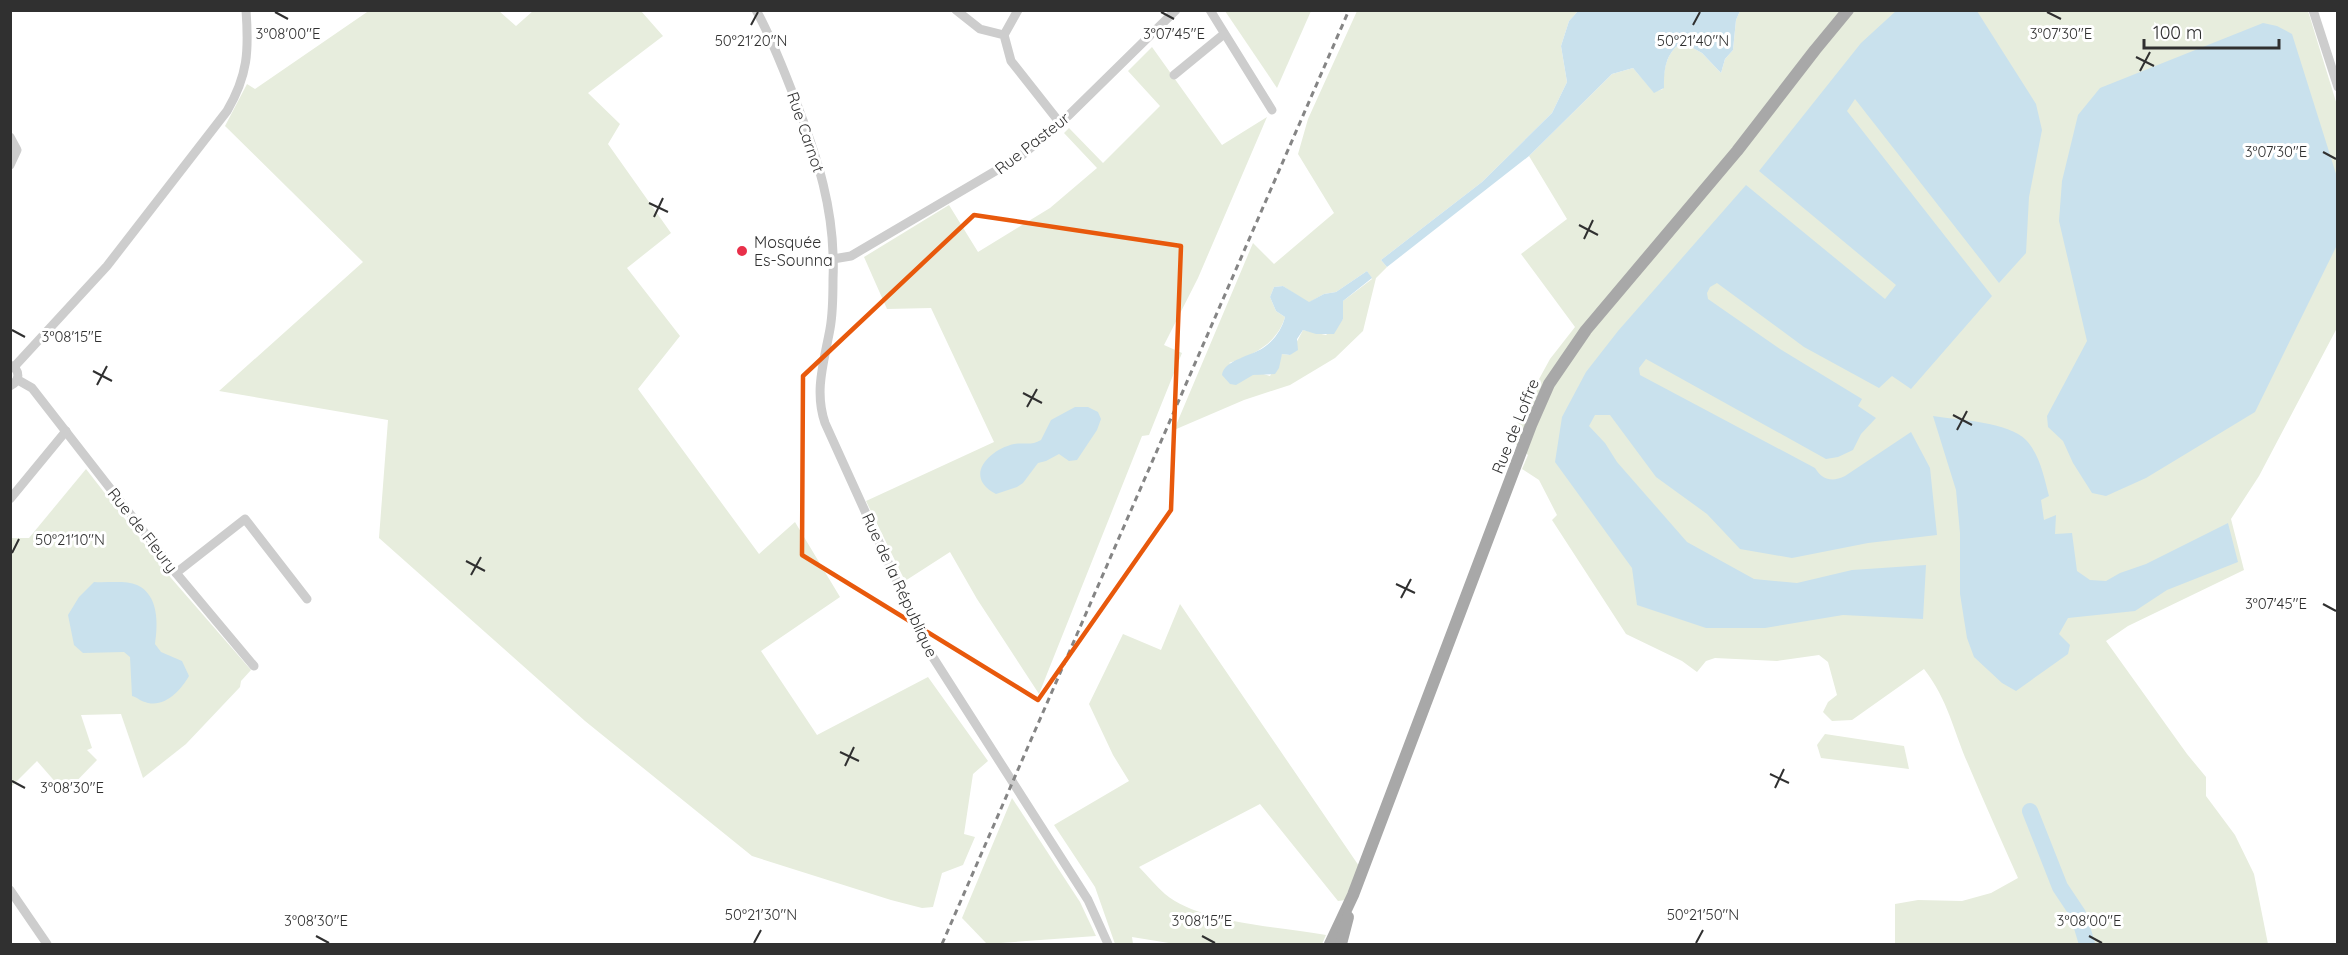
<svg xmlns="http://www.w3.org/2000/svg" width="2348" height="955" viewBox="0 0 2348 955" font-family="Quicksand,sans-serif">
	<style>
		.green { fill: #e7eddd; fill-rule: evenodd }
		.water { fill: #c9e1ed }
		.lines { fill: none; stroke-linecap: round; stroke-linejoin: round }
		.river { stroke: #c9e1ed; stroke-width: 16 }
		.minor { stroke: #cdcdcd; stroke-width: 9 }
		.major { stroke: #a8a8a8; stroke-width: 12 }
		.rail { stroke: #858585; stroke-width: 3; stroke-dasharray: 6 4.5; stroke-linecap: butt }
		.marked { fill: none; stroke: #e8590c; stroke-width: 4.5; stroke-linejoin: round }
		.ticks { fill: none; stroke: #303030; stroke-width: 2 }
		.poi-dot { fill: #e8304a; stroke: #fff; stroke-width: 2 }
		.labels { text-anchor: middle; stroke-width: 6; stroke-linejoin: round; paint-order: stroke }
		.street-label { font-size: 16px; fill: #303030; stroke: #fff }
		.poi-label { font-size: 16px; fill: #303030; stroke: #fff; text-anchor: start }
		.ticks-label { font-size: 15px; text-anchor: middle; fill: #303030; stroke: #fff; stroke-width: 6; stroke-linejoin: round; paint-order: stroke }
	</style>
	<rect width="100%" height="100%" fill="#fff"/>
	<g class="green">
		<polygon points="370,10 499,11 516,26 533,11 641,11 663,36 588,93 620,124 608,144 671,233 627,268 680,336 638,389 759,554 795,522 840,597 761,651 817,735 928,677 988,761 973,774 964,834 975,837 963,865 942,873 933,907 922,908 891,900 752,856 585,721 379,538 388,420 219,391 363,262 225,126 247,84 255,89"/>
		<polygon points="1225,11 1311,11 1277,88"/>
		<path d="M1357,11H1578L1569,21L1561,46L1567,82L1552,113L1482,182L1381,260L1387,267L1376,278L1363,331L1335,358L1290,385L1244,400L1174,430L1253,243L1274,264L1334,213L1298,154L1308,119ZM1367,271L1372,279L1343,301V319L1326,335L1303,330L1290,355L1282,354L1270,376L1260,373L1253,375L1229,363C1253,355 1277,344 1285,317L1276,311L1270,297L1274,287L1283,286L1308,303L1324,294L1336,292Z"/>
		<path d="M1740,11H2308L2337,105V328L2259,476L2231,519L2244,570L2128,626L2106,641L2187,754L2206,777V796L2235,835L2254,874L2268,944H1895V904L1918,900L1962,901L1991,893L2018,878C2001,840 1984,802 1968,764C1952,727 1949,702 1924,669L1852,720L1832,721L1823,712L1828,702L1837,695L1828,662L1819,655L1777,661L1715,658L1706,661L1697,672L1682,661L1626,634L1552,520L1557,515L1539,480L1522,469L1528,455L1507,436L1524,414L1532,392L1550,359L1575,327L1521,254L1567,219L1529,156L1612,74L1633,68L1654,92L1663,89C1664,69 1665,54 1682,42L1702,53L1721,73L1725,59L1733,50L1736,20Z"/>
		<polygon points="1152,47 1222,145 1267,117 1198,278 1164,345 1182,353 1149,435 1142,436 1039,694 977,599 950,552 905,581 866,501 994,442 931,308 887,309 864,257 949,205 978,252 1050,208 1097,168 1064,133 1069,128 1103,163 1160,106 1128,71"/>
		<polygon points="86,469 171,578 251,670 241,681 240,687 186,744 143,778 121,714 81,715 92,748 87,750 97,760 65,793 37,761 11,787 11,538 29,538"/>
		<path d="M1180,604L1359,866L1346,900L1338,901L1260,804L1139,867C1148,876 1156,886 1165,894C1199,923 1281,927 1326,935L1322,944H1175L1132,937L1133,944H1115L1095,887L1054,825L1129,781L1113,755L1089,704L1123,634L1161,650Z"/>
		<polygon points="1825,734 1904,746 1909,769 1821,758 1817,745"/>
		<polygon points="1012,798 1080,902 1096,936 987,944 962,918"/>
	</g>
	<g class="water">
		<path d="M1897,10L1977,11L2036,104L2042,130L2029,197L2026,253L1999,283L1855,99L1847,111L1992,296L1911,389L1892,376L1879,388L1804,347L1717,283L1710,287L1707,293L1708,299L1780,349L1862,399L1858,406L1876,418L1861,434L1853,450L1838,457L1826,459L1646,359L1639,368L1640,375L1815,468C1823,481 1833,482 1845,476L1911,432L1930,468L1937,535L1868,543L1792,558L1740,549L1707,514L1656,477L1610,415H1595L1589,426L1605,443L1617,462L1687,542L1754,579L1797,583L1852,570L1926,565L1923,619L1843,615L1765,628H1706L1637,605L1632,568L1555,462L1562,417L1586,372L1618,331L1746,185L1885,299L1896,285L1759,171L1861,43Z"/>
		<path d="M1578,11H1740L1736,20L1733,50L1725,59L1721,73L1702,53L1682,42C1665,54 1664,69 1664,88L1654,93L1633,68L1612,74L1529,156L1387,267L1381,260L1482,182L1552,113L1567,82L1561,46L1569,21Z"/>
		<polygon points="2263,23 2277,26 2292,34 2337,177 2337,245 2255,412 2146,478 2106,496 2092,493 2073,463 2063,441 2048,427 2047,416 2087,341 2059,221 2062,181 2078,115 2100,88"/>
		<path d="M1367,271L1372,278L1343,301V319L1334,334H1316L1303,330L1297,339L1298,350L1290,355L1282,354L1279,368L1275,374L1253,375L1236,385L1230,384L1222,375C1224,360 1251,356 1263,348C1274,341 1282,329 1285,317L1276,311L1270,297L1274,287L1283,286L1309,302L1324,294L1336,292Z"/>
		<path d="M1075,407H1088L1098,412L1101,419L1097,430L1077,460L1069,461L1059,454L1046,461L1038,463L1023,483L1017,487L996,494C963,477 988,450 1014,444C1024,442 1031,446 1041,440L1051,420Z"/>
		<path d="M1933,416C1958,420 2009,422 2026,440C2040,455 2044,477 2049,496L2041,500L2044,520L2056,515L2055,534L2072,533L2077,571L2090,580L2106,581L2120,573L2146,564L2228,523L2238,562L2167,590L2135,611L2068,618L2059,634L2070,645L2068,654L2016,691L2002,683L1974,657L1967,638L1960,594V533L1956,490Z"/>
		<path d="M94,582C107,583 126,580 137,585C159,595 158,624 155,644L161,652L182,661L189,676C181,690 164,709 145,702C140,701 137,697 132,696L130,657L124,652L83,653L74,645L68,615L79,597Z"/>
	</g>
	<g class="lines">
		<polyline class="river" points="2030,811 2060,887 2078,914 2087,944"/>
		<g class="minor">
			<path d="M756,10C771,37 782,66 793,94C817,156 836,211 833,279C833,296 833,313 830,329C824,362 814,391 825,423L927,648L1088,900L1108,944"/>
			<polyline points="956,10 980,29 1004,35 1011,61 1060,123"/>
			<polyline points="1210,10 1272,110"/>
			<polyline points="2313,10 2338,87"/>
			<polyline points="1004,35 1018,10"/>
			<polyline points="1174,75 1224,34"/>
			<polyline points="10,137 17,150 10,165"/>
			<polyline points="833,259 851,256 1021,156 1069,115 1176,10"/>
			<path d="M10,365C21,370 20,381 10,386"/>
			<path d="M14,367L107,266L227,111C248,75 249,51 246,10"/>
			<polyline points="18,380 32,388 176,573 254,666"/>
			<polyline points="10,499 66,431"/>
			<polyline points="176,573 245,519 307,599"/>
			<polyline points="10,890 47,944"/>
		</g>
		<g class="major">
			<polyline points="1330,944 1353,895 1531,425 1549,384 1586,330 1737,151 1815,50 1848,10"/>
			<polyline points="1341,944 1348,917"/>
		</g>
		<polyline class="rail" points="942,944 1349,10"/>
	</g>
	<path class="marked" d="M974,215L1181,246L1171,510L1038,700L802,555L803,376Z"/>
	<path class="ticks" d="M275,12L288,19M1161,12L1174,19M2047,12L2061,19M751,25L758,12M1693,25L1700,12M2136,57L2154,66M2140,71L2150,52M2323,152L2336,159M649,203L668,212M654,217L663,198M1579,225L1598,235M1584,239L1593,220M12,330L25,337M93,371L112,381M97,385L107,366M1023,393L1042,403M1027,407L1037,389M1953,415L1972,425M1957,430L1967,411M12,553L19,539M466,561L485,571M471,575L481,557M1396,584L1415,593M1401,598L1411,579M2323,604L2336,611M840,752L859,761M845,766L854,747M1770,774L1789,783M12,781L25,788M1775,788L1784,769M316,936L329,943M1202,936L1215,943M2089,936L2102,943M754,943L761,930M1696,943L1703,930"/>
	<circle class="poi-dot" cx="742" cy="251" r="6"/>
	<g class="labels">
		<g class="street-label">
			<text transform="translate(806 132) rotate(71)" y="6">Rue Carnot</text>
			<text transform="translate(1032 143) rotate(-38)" y="6">Rue Pasteur</text>
			<text transform="translate(1515 426) rotate(-68)" y="6">Rue de Loffre</text>
			<text transform="translate(143 530) rotate(52)" y="6">Rue de Fleury</text>
			<text transform="translate(900 585) rotate(65)" y="6">Rue de la République</text>
		</g>
		<g class="poi-label">
			<text x="754" y="248">Mosquée<tspan x="754" dy="18">Es-Sounna</tspan></text>
		</g>
	</g>
	<g class="ticks-label">
		<text x="288" y="39">3°08'00"E</text>
		<text x="1174" y="39">3°07'45"E</text>
		<text x="2061" y="39">3°07'30"E</text>
		<text x="751" y="46">50°21'20"N</text>
		<text x="1693" y="46">50°21'40"N</text>
		<text x="2276" y="157">3°07'30"E</text>
		<text x="72" y="342">3°08'15"E</text>
		<text x="70" y="545">50°21'10"N</text>
		<text x="2276" y="609">3°07'45"E</text>
		<text x="72" y="793">3°08'30"E</text>
		<text x="761" y="920">50°21'30"N</text>
		<text x="1703" y="920">50°21'50"N</text>
		<text x="316" y="926">3°08'30"E</text>
		<text x="1202" y="926">3°08'15"E</text>
		<text x="2089" y="926">3°08'00"E</text>
	</g>
	<rect width="2348" height="955" fill="none" stroke="#303030" stroke-width="24"/>
	<path d="M2144 39v9h135v-9" fill="none" stroke="#303030" stroke-width="3"/>
	<text x="2153" y="39" font-size="18" fill="#303030" stroke="#ffffff" stroke-width="4.5" paint-order="stroke">100 m</text>
</svg>
